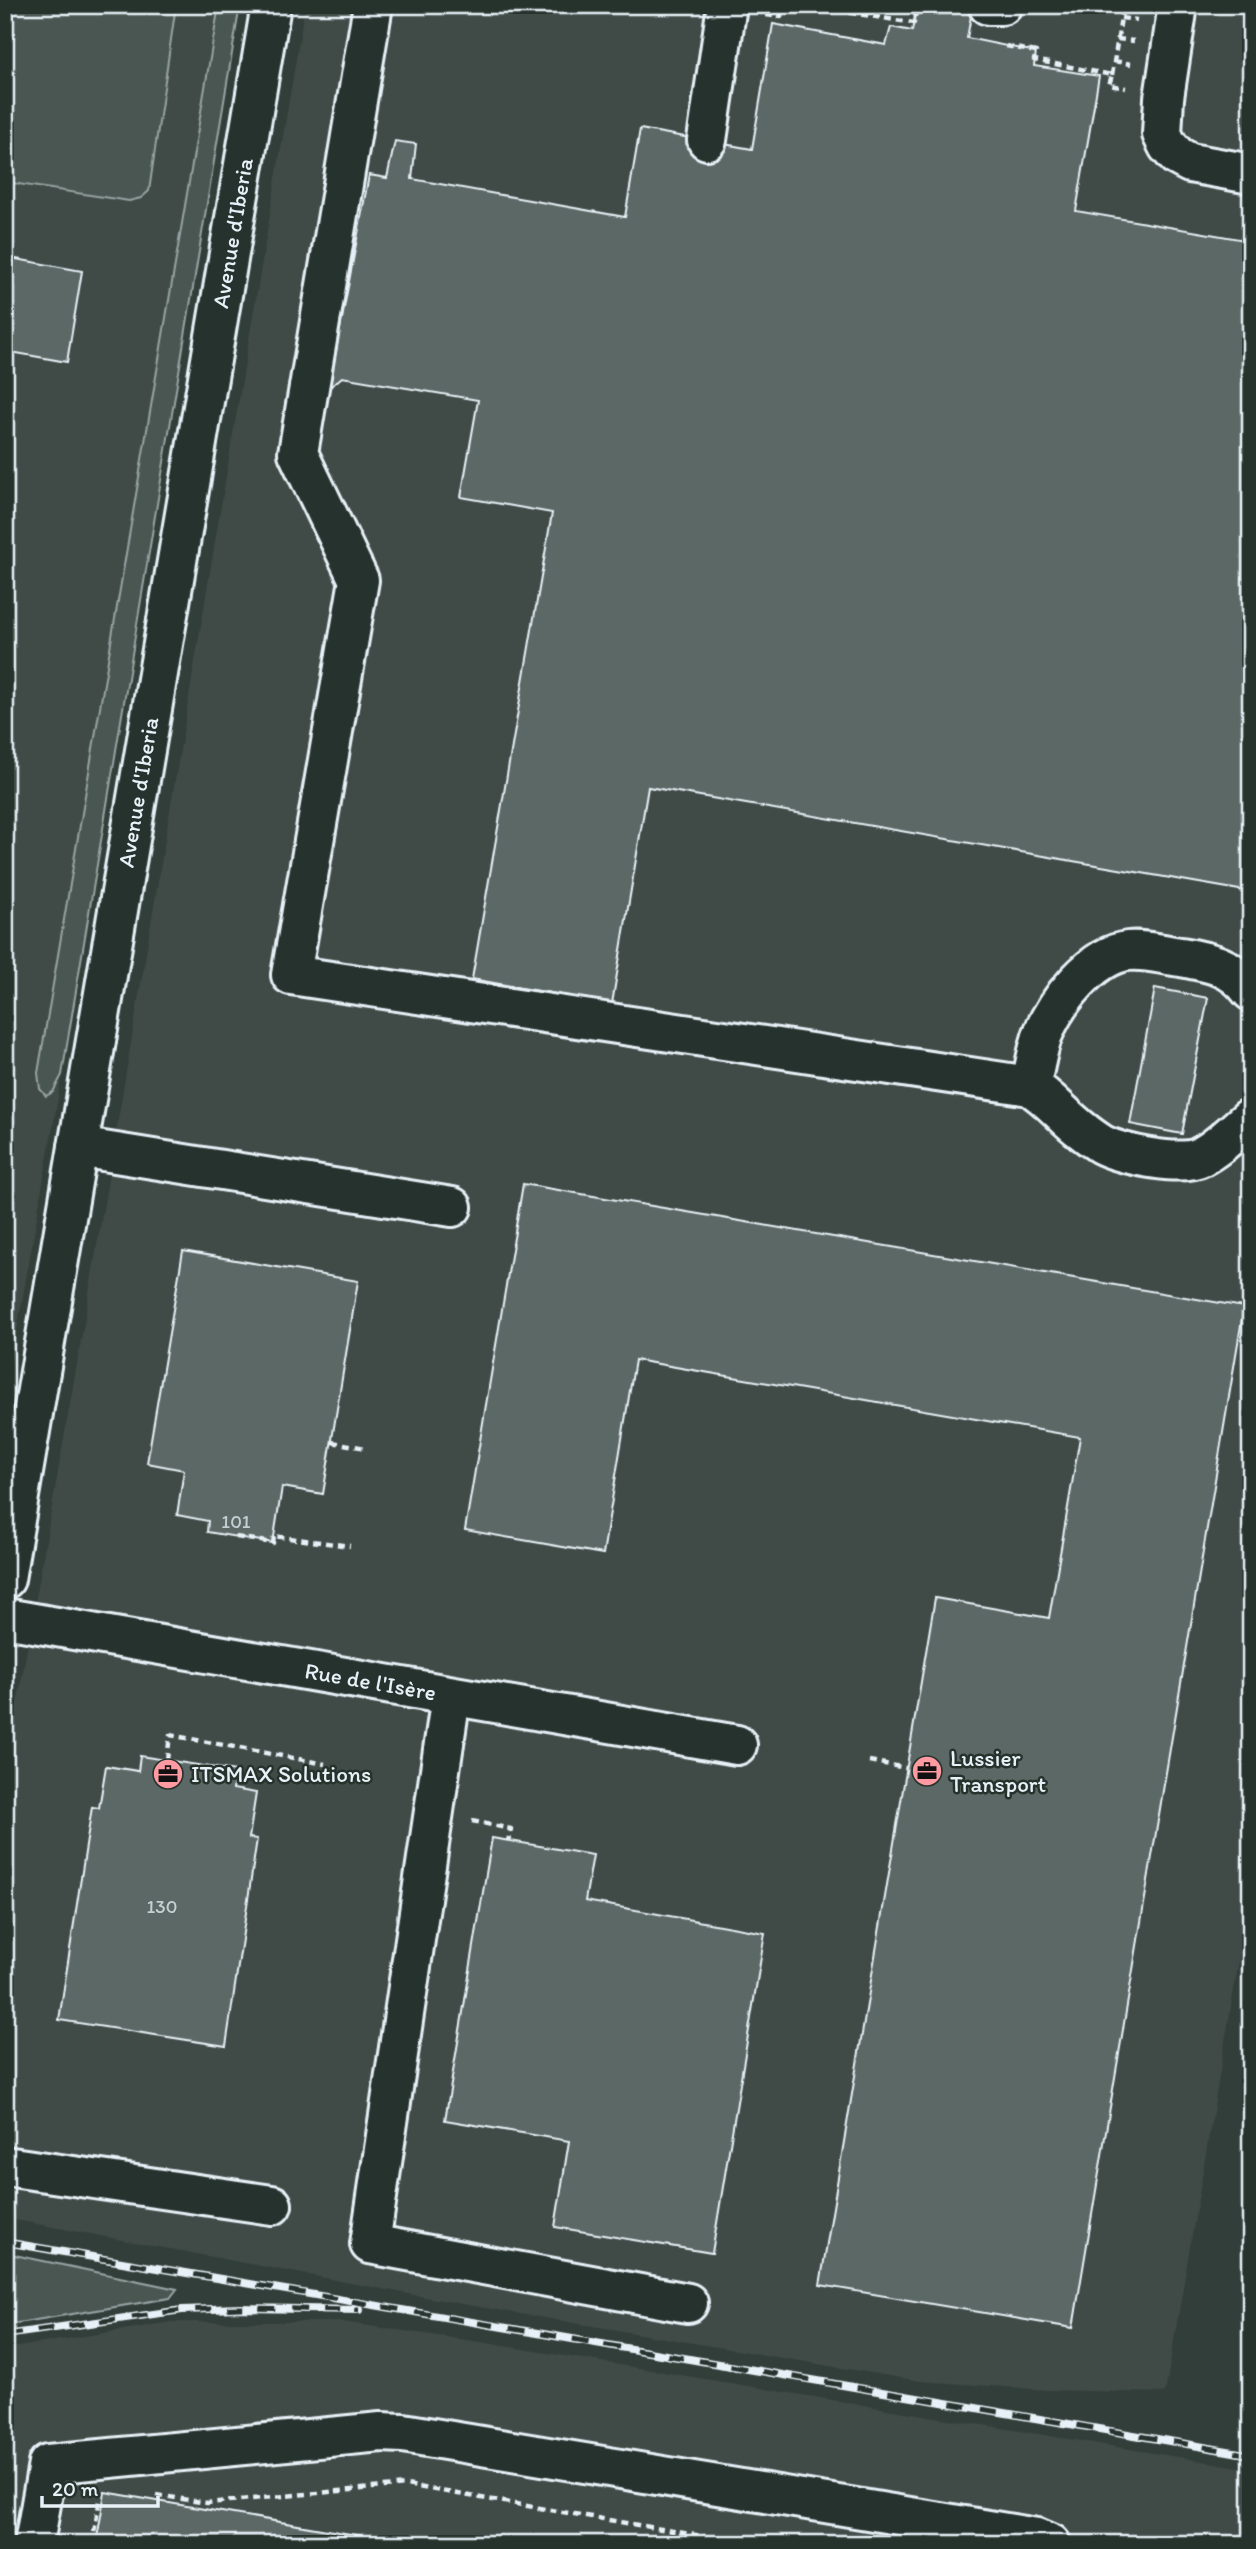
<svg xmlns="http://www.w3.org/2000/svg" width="1256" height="2549" viewBox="0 0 1256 2549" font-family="Itim,sans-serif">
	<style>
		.built { fill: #3f4b46 }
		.green { fill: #495651; stroke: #98a4a4; stroke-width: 2 }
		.building { fill: #5c6865; stroke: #e8f1f8; stroke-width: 2 }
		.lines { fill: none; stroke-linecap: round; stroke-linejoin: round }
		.minor-casing { stroke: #e8f1f8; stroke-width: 44 }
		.path { stroke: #e8f1f8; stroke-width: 4.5; stroke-dasharray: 7 5; stroke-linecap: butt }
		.minor { stroke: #26332d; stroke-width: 38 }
		.rail-casing { stroke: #e8f1f8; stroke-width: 8 }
		.rail { stroke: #26332d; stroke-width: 5; stroke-dasharray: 16; stroke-linecap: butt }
		.labels { text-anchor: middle; stroke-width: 5; stroke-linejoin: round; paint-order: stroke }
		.number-label { font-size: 19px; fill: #c5cfd3 }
		.street-label { font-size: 23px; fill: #e8f1f8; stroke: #26332d }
		.poi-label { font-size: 23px; fill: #e8f1f8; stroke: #26332d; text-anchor: start }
	</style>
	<rect width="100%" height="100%" fill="#323e39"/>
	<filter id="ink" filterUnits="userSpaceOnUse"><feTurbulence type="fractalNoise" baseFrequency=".0143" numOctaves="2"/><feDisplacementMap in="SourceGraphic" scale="14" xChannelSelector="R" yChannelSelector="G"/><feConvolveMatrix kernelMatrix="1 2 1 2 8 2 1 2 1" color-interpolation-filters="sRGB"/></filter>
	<g filter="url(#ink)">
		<g class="built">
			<polygon points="5,5 240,5 62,1075 5,1398"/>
			<polygon points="305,5 1251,5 1251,1890 1165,2393 1048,2390 919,2381 462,2304 5,2218 5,1774 82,1335"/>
			<polygon points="171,2322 342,2322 487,2343 1251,2469 1251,2544 5,2544 5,2349"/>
		</g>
		<g class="green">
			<polygon points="5,5 176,5 149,191 141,198 129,201 5,182"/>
			<polygon points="219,5 240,5 62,1075 53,1092 46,1096 40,1089 38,1073"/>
			<polygon points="5,2253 177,2289 170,2298 5,2325"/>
		</g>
		<g class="building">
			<polygon points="917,5 973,5 967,38 1036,52 1034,66 1099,76 1076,211 1251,241 1251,892 648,787 612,1004 472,979 552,513 461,497 478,400 342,377 329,388 369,175 387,178 395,141 416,144 412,179 625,217 640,129 752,149 773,24 886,45 891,27 912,31"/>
			<polygon points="5,257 82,271 67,362 5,351"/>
			<polygon points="1155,988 1208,998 1182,1134 1130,1124"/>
			<polygon points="523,1184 1244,1307 1073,2328 820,2285 935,1598 1049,1618 1080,1437 635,1360 603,1554 465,1530"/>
			<polygon points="183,1251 358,1281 323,1494 282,1487 273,1543 207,1532 208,1521 177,1515 184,1470 147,1463"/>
			<polygon points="140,1756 236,1771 233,1789 256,1793 249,1838 257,1839 226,2046 59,2020 92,1807 99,1808 106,1766 138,1771"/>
			<polygon points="492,1838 593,1855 585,1901 765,1933 712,2253 555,2227 569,2141 445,2120"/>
			<polygon points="105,2492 374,2538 373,2544 96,2544"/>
		</g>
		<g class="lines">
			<g class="minor-casing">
				<g id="minor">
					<path d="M373,5L298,453L359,580L291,975L1030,1086C1051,1099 1064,1117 1083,1131C1089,1136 1095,1140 1101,1144C1120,1154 1181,1167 1200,1157C1219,1148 1235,1130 1251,1117"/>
					<polyline points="988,5 1002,5"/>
					<polyline points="1178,5 1164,98 1162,134 1168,146 1177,156 1190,163 1251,174"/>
					<polyline points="707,140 727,5"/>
					<path d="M1030,1086C1035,1069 1037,1050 1043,1034C1056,1002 1092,955 1128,951C1145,949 1164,955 1181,957C1210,962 1233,966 1251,991"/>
					<polyline points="78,1147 452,1207"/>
					<path id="s1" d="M5,1579L271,5"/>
					<path id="s2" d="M5,1618L737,1745"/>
					<polyline points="451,1696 370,2244 688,2303"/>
					<polyline points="5,2166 272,2205"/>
					<polyline points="34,2544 48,2464 381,2432 403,2433 1037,2538 1051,2544"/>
				</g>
			</g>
			<g class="path">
				<polyline points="802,5 914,23 917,5"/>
				<polyline points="766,15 781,17 782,5"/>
				<polyline points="1121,18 1137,20"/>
				<polyline points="1117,39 1134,41"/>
				<polyline points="1006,46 1036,52 1034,60 1112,75 1109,85 1126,88"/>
				<polyline points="1114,61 1131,64"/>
				<polyline points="1112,75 1123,5"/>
				<polyline points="332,1442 366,1448"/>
				<polyline points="236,1537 273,1543 274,1536 350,1546"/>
				<polyline points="167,1760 170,1735 325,1764"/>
				<polyline points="869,1761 906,1768"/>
				<polyline points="472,1821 511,1829 508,1841"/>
				<polyline points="157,2495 207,2503 406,2485 748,2544"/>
				<polyline points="92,2544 100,2498"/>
			</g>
			<use href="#minor" class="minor"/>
			<g class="rail-casing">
				<g id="rail">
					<polyline points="5,2242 1251,2455"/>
					<polyline points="5,2335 182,2310 240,2308 359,2310"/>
				</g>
			</g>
			<use href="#rail" class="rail"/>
		</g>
	</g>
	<defs>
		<g id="office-disc" transform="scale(1.575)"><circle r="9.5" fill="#ff9aa2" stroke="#26332d"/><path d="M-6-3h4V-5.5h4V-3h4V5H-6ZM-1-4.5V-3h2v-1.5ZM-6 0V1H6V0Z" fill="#111"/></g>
	</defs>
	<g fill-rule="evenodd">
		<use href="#office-disc" x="927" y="1771"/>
		<use href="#office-disc" x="168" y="1774"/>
	</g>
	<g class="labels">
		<g class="number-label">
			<text x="236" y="1528">101</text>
			<text x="162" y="1913">130</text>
		</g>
		<g class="street-label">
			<text dy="8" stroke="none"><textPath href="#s1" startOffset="1365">Avenue d'Iberia</textPath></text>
			<text dy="8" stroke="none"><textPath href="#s1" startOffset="798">Avenue d'Iberia</textPath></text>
			<text dy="8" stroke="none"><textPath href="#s2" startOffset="371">Rue de l'Isère</textPath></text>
		</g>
		<g class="poi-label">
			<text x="950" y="1766">Lussier<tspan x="950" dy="26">Transport</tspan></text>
			<text x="191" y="1782">ITSMAX Solutions</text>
		</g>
	</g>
	<rect width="1256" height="2549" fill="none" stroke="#26332d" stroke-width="28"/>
	<rect x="14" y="14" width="1228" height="2521" fill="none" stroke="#e8f1f8" stroke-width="2.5" filter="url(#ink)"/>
	<path d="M42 2496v10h116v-10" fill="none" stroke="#e8f1f8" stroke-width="3.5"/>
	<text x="52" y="2496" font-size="21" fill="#e8f1f8" stroke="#26332d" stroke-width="5" paint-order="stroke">20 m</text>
</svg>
